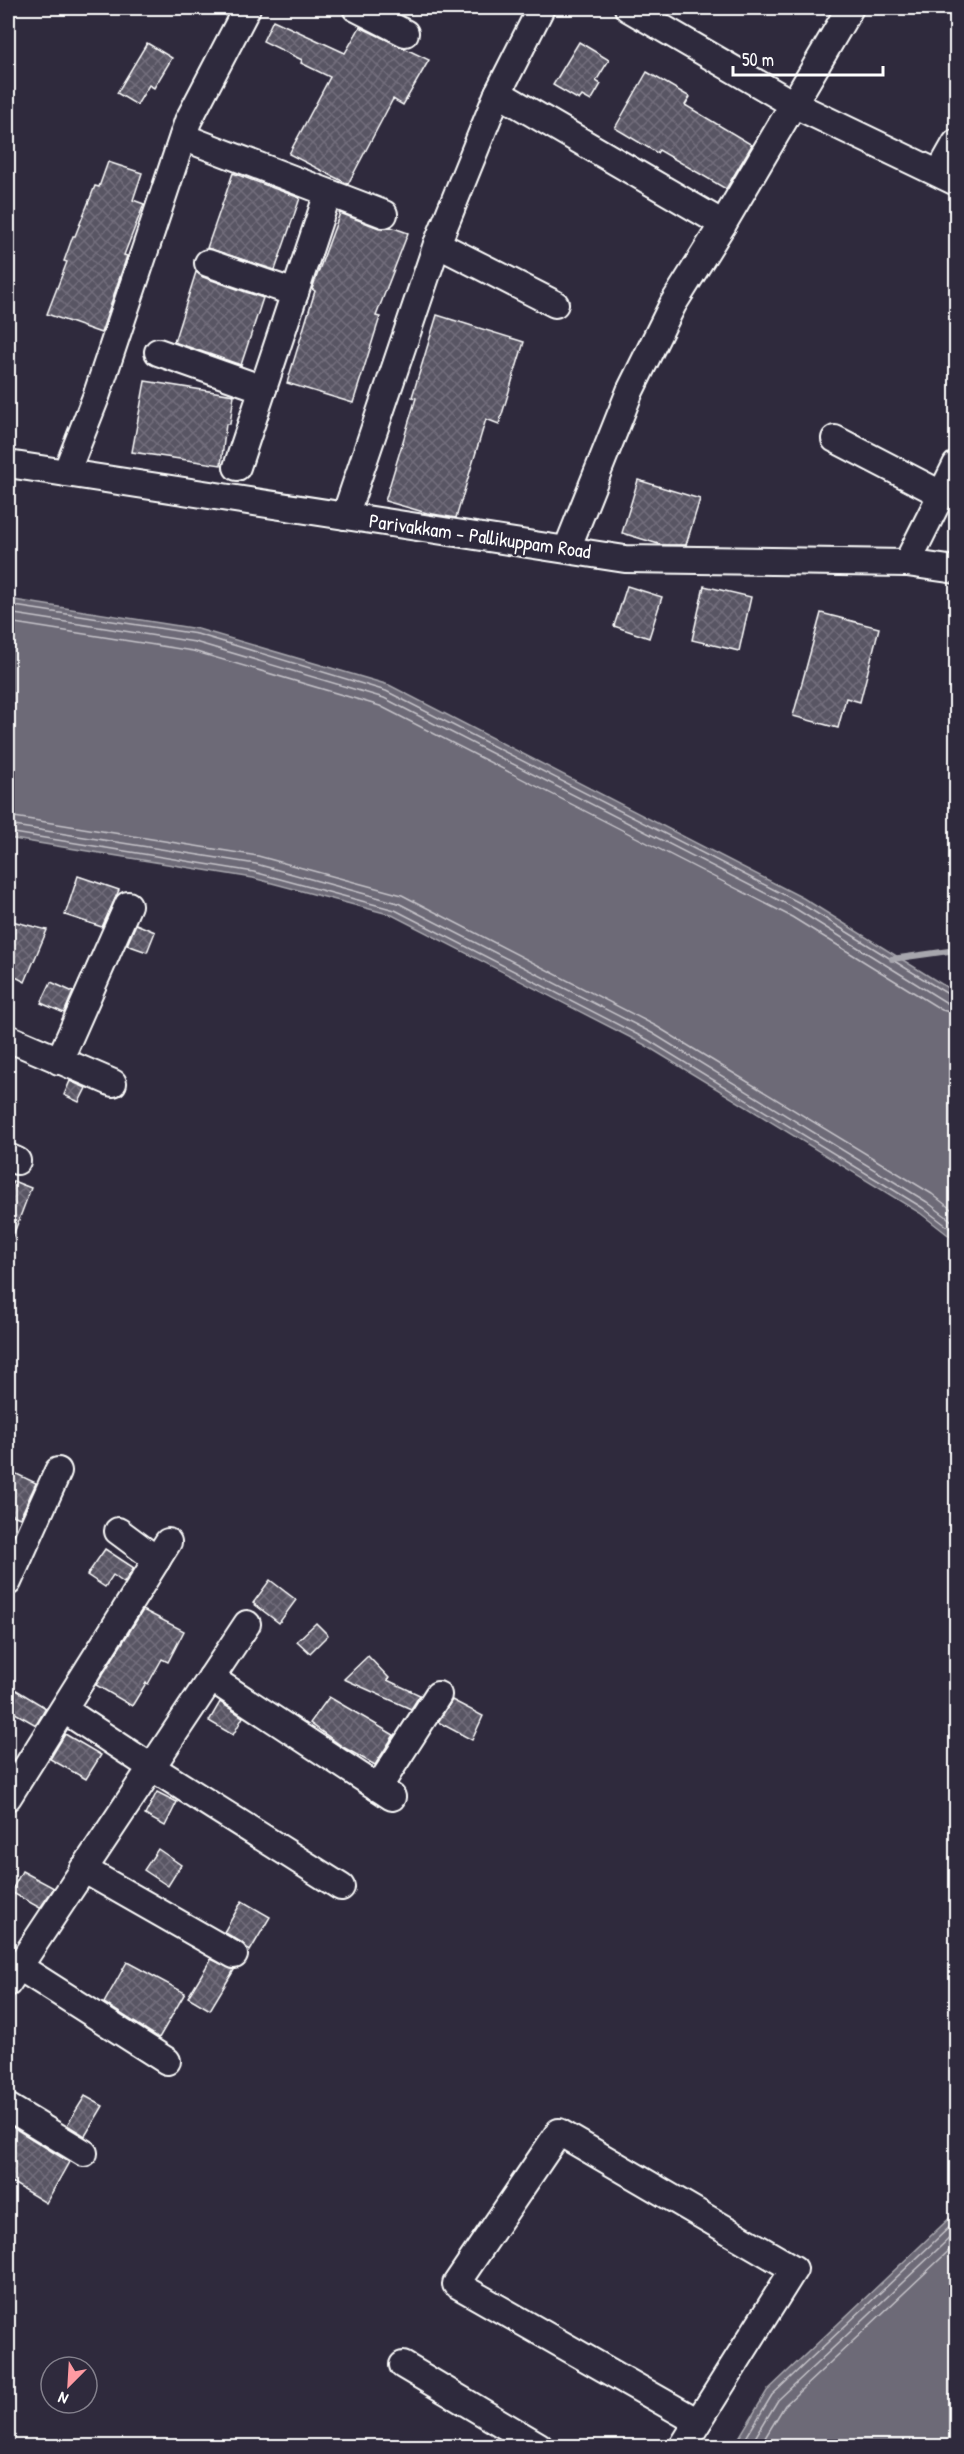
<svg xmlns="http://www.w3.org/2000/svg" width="964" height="2454" viewBox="0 0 964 2454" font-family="'Patrick Hand',sans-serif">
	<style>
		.water { fill: #6d6a77; stroke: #a7a6ad; stroke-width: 1.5 }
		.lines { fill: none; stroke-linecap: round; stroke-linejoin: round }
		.shore { stroke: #c5c3c9; stroke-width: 1.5 }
		.stream { stroke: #a7a6ad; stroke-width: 6 }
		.building { fill: url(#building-cross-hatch); stroke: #fff; stroke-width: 1.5 }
		.minor-casing { stroke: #fff; stroke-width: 30 }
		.minor { stroke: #2f2a3d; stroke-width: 26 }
		.labels { text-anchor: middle; stroke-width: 4.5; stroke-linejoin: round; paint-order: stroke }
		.street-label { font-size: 20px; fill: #fff; stroke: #2f2a3d }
	</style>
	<defs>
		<pattern id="building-cross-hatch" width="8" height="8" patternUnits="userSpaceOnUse" patternTransform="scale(1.5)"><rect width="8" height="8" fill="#595564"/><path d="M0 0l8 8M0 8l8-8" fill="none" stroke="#726e7b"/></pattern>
	</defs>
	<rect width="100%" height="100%" fill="#2f2a3d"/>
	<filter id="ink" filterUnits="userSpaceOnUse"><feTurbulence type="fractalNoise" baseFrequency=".0167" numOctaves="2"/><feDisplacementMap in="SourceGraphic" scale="12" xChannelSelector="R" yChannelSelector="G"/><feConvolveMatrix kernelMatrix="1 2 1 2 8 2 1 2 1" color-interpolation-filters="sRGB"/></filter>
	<g filter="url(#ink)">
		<g class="water">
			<polygon points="8,599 198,629 389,685 803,898 956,993 956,1241 920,1213 645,1045 392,915 253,878 8,838"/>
			<polygon points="956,2212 956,2446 734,2446 767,2391"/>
		</g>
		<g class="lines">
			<g class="shore">
				<polyline points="8,605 197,634 386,691 800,903 951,996 956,997"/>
				<polyline points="8,613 195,642 384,698 796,909 947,1003 956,1005"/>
				<polyline points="8,622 193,651 380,706 792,917 942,1010 956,1014"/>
				<polyline points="8,816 258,856 402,895 656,1026 932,1194 956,1213"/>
				<polyline points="8,825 256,864 398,903 652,1033 927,1202 956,1224"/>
				<polyline points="8,832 254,872 395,910 648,1040 923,1208 956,1233"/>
				<polyline points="741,2446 772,2395 956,2221"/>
				<polyline points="750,2446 778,2400 956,2232"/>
				<polyline points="760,2446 785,2405 956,2244"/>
			</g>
			<polyline class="stream" points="892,959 956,950"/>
		</g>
		<g class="building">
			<polygon points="273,20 345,53 360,27 429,60 403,105 393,99 348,184 289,154 330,77 301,63 302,60 263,41"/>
			<polygon points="579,42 609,60 596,81 601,84 591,101 582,96 579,100 553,85"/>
			<polygon points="147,43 172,58 154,88 149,85 137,105 117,93"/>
			<polygon points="647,72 690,97 685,105 752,145 726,189 659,150 657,153 615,128"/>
			<polygon points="108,162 142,173 133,200 144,204 124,255 127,256 101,333 47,314 67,262 64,261 73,236 75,236 95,186 99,187"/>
			<polygon points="233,173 300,198 275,270 207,248"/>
			<polygon points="340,213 379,228 391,227 408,233 376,316 380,317 353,403 287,383 315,291 312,289"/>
			<polygon points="196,272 203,277 263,298 241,365 174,342"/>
			<polygon points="437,315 524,342 499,424 486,419 456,518 427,513 385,501 416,398 412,397"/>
			<polygon points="145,381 234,395 230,424 226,424 221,465 132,452"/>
			<polygon points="638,480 700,499 686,545 662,545 622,533"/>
			<polygon points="627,586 662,597 649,638 614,626"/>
			<polygon points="704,586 751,597 739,651 692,640"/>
			<polygon points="821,613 879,628 860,702 846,698 838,728 793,716"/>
			<polygon points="78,876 119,890 102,927 65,915"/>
			<polygon points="8,920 47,930 25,982 8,973"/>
			<polygon points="136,924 155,932 147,952 127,945"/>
			<polygon points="51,982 73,992 64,1013 41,1003"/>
			<polygon points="70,1081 86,1088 79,1102 64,1095"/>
			<polygon points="13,1181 31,1188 9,1246 8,1194"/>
			<polygon points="8,1470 36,1483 20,1518 8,1513"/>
			<polygon points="105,1549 134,1568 124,1583 113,1575 105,1587 87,1575"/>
			<polygon points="270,1580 296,1600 279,1623 253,1603"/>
			<polygon points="143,1610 184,1631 168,1662 162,1659 148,1684 146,1683 132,1706 96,1685"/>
			<polygon points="316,1623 328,1635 310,1653 297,1641"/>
			<polygon points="368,1656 389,1678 387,1680 420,1695 411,1709 344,1679"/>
			<polygon points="8,1685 46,1708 36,1725 8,1709"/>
			<polygon points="329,1697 394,1735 375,1765 343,1747 310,1723"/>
			<polygon points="452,1700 483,1716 472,1740 438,1722"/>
			<polygon points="220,1702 243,1717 233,1735 209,1721"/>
			<polygon points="65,1734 101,1755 86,1779 50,1759"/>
			<polygon points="157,1792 177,1802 165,1826 145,1815"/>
			<polygon points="158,1849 181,1865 168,1886 144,1870"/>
			<polygon points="22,1871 54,1888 40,1908 11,1892"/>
			<polygon points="242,1901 270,1917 250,1951 241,1942 224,1932"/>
			<polygon points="211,1959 234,1970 210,2010 188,1997"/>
			<polygon points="127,1962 185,1993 159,2038 104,2003"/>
			<polygon points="85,2096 103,2106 85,2136 67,2125"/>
			<polygon points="8,2124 69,2162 46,2203 8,2180"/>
		</g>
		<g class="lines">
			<g class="minor-casing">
				<g id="minor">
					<polyline points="356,8 405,33"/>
					<polyline points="628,8 793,104 956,182"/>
					<polyline points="498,93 723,224"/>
					<polyline points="183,137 384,214"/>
					<polyline points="939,173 956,143"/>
					<polyline points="437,244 555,304"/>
					<polyline points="208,263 295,293"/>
					<polyline points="158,352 263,389"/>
					<polyline points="835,439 941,494"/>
					<polyline points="8,464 625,559 907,563 956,570"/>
					<polyline points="237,467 328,193"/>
					<polyline points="66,473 96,397 188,121 247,8"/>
					<polyline points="345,516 437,244 498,93 541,8"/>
					<polyline points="567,549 630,391 673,304 723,224 850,8"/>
					<polyline points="907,563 956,465"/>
					<polyline points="8,1038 113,1083"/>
					<polyline points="59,1061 128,905"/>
					<polyline points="8,1157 17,1161"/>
					<polyline points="118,1531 157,1560"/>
					<polyline points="8,1582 58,1471"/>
					<polyline points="211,1678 392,1797"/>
					<polyline points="72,1715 151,1767 341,1887"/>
					<polyline points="378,1788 438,1695"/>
					<polyline points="8,1797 168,1542"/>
					<polyline points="83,1869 234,1955"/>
					<polyline points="18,1966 167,2061"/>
					<polyline points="8,1983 247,1624"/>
					<polyline points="8,2107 84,2153"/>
					<polyline points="403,2365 539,2446"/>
					<polyline points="683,2446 794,2269 559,2132 456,2284 698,2422"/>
				</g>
			</g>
			<use href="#minor" class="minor"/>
		</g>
	</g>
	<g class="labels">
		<g class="street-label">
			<text transform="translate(480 536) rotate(8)" y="7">Parivakkam - Pallikuppam Road</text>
		</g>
	</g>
	<rect width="964" height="2454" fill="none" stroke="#2f2a3d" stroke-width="30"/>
	<rect x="15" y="15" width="934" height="2424" fill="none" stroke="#fff" stroke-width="2" filter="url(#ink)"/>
	<g transform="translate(69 2385) rotate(204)"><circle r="28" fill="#2f2a3d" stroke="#827f8b" stroke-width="1.5"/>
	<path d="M0-4.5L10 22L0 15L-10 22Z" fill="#ff9aa2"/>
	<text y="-9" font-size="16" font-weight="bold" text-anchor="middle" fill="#ffffff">N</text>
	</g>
	<path d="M733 66v9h150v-9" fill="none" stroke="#ffffff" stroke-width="3"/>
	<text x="742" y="66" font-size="18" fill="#ffffff" stroke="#2f2a3d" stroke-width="4.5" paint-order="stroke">50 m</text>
</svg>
